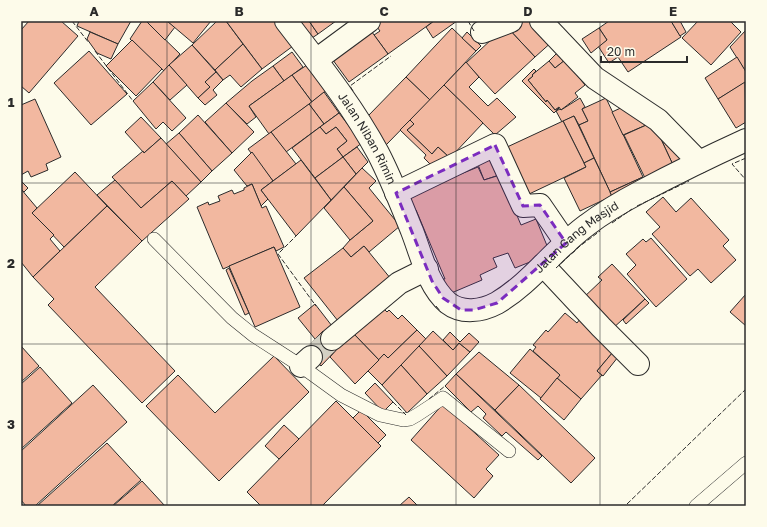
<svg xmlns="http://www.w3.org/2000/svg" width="767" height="527" viewBox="0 0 767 527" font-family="'Golos Text',sans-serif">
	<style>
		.building { fill: #f2b8a0; stroke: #2b2b2b }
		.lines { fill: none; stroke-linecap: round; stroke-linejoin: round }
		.minor-tunnel { stroke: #d3d1c4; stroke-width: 22; stroke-dasharray: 22 11; stroke-linecap: butt }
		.service-casing { stroke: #2b2b2b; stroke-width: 14 }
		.minor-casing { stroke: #2b2b2b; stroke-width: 24 }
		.service { stroke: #fdfbea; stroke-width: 13 }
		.minor { stroke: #fdfbea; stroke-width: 22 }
		.fence { stroke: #2b2b2b; stroke-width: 1; stroke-dasharray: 5 2; stroke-linecap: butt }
		.marked { fill: #7b2cbf; fill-opacity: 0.2; stroke: #7b2cbf; stroke-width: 3; stroke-dasharray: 8 5; stroke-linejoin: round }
		.grid { fill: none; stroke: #2b2b2b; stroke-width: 1; stroke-opacity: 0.55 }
		.labels { text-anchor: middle; stroke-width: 3; stroke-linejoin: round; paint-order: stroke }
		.street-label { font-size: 12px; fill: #2b2b2b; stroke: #fdfbea }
		.neatline { fill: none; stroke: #2b2b2b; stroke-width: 1.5 }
		.grid-label { font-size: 13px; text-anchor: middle; font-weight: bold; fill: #2b2b2b }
	</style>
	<rect width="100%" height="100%" fill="#fdfbea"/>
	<g class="building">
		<polygon points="29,21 61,21 78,36 29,93 21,86 21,30"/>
		<polygon points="79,21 131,21 118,44 77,26"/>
		<polygon points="142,21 146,21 180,54 164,71 130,39"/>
		<polygon points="146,21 167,21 175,27 165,40"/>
		<polygon points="167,21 211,21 193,43"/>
		<polygon points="217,21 226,21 243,44 215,70 192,45"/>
		<polygon points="226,21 274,21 293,46 262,69"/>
		<polygon points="300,21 309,21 318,34 312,38"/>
		<polygon points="309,21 336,21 318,34"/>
		<polygon points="376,21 434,21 388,54 374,35 380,31 374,23"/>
		<polygon points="434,21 457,21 433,38 426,27"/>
		<polygon points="518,21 535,21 554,40 535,57 506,26"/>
		<polygon points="609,21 671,21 681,37 628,72 618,57 609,63 598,46 607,40 599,28"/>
		<polygon points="671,21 680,21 686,32 680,36"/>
		<polygon points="698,21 730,21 741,32 711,65 682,38"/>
		<polygon points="506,26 535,57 495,94 466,63"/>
		<polygon points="369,28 388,54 349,82 330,56"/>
		<polygon points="452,28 476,51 430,100 406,77"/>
		<polygon points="599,28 607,40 591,53 582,39"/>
		<polygon points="746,30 746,72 730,47"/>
		<polygon points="90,32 118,44 111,59 97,53 87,39"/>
		<polygon points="467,32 481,46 476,51 462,38"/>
		<polygon points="132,40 162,69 136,96 106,66"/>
		<polygon points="243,44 262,69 241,87 230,75 223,80 215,70"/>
		<polygon points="192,45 216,72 205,82 210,87 198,98 169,65"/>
		<polygon points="89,51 127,94 91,125 54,83"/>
		<polygon points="292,52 303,67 284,81 273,66"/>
		<polygon points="558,52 565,60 555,68 549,61"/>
		<polygon points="737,57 746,72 746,82 718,99 705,78"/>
		<polygon points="565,60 585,85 575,93 578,97 561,110 559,107 555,110 547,100 546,102 528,80 533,76 532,75 549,61 555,68"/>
		<polygon points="466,62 479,77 469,87 488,106 497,98 516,117 495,135 444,85"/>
		<polygon points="310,63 328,89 312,102 292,75"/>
		<polygon points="169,65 187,85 170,100 153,82"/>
		<polygon points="273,66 284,81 249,106 256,117 247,124 226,103 252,81"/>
		<polygon points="534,69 536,71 532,75 533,76 528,80 546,102 547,100 555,110 559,108 554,113 522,81"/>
		<polygon points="216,72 223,80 213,90 217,95 205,105 198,98 210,87 205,82"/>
		<polygon points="292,75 312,102 269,134 249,106"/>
		<polygon points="406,77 430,100 386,145 365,124 368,116"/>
		<polygon points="153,82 186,118 172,131 163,122 156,129 133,101"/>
		<polygon points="745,82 746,122 736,128 718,99"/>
		<polygon points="444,85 483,123 450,158 438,147 432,154 407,130 414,124 410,120"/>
		<polygon points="324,92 339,113 324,124 309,104"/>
		<polygon points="580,98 585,107 582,109 588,121 579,125 574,116 562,122 556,111 560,109 561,110"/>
		<polygon points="606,98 643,177 610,192 579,125 588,121 582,109"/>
		<polygon points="35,99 61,157 46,164 48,170 31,177 28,171 21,175 21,105"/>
		<polygon points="226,103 254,132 232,153 205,122"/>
		<polygon points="309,104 324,124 286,152 271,132"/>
		<polygon points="625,106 651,123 623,135 612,112"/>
		<polygon points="339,113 362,143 343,157 337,149 347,141 336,127 326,134 320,127"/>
		<polygon points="198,115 232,153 212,171 179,133"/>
		<polygon points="574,116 594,158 584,163 563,121"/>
		<polygon points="141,117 161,138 144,153 125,132"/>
		<polygon points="410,120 414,124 407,130 432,154 438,147 450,158 437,171 424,158 426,155 400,130"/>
		<polygon points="563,121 586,167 527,195 505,148"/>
		<polygon points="653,122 682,156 680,163 674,167"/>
		<polygon points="653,122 674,167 646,180 624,135"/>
		<polygon points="320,127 326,134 336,127 347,141 337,149 343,157 315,178 292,148"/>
		<polygon points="271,132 296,164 273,181 248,149"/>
		<polygon points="179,133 212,171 201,182 166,144"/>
		<polygon points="161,138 201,182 186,196 172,181 141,208 112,177 143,151 144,153"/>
		<polygon points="357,147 368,162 356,174 343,157"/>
		<polygon points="252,152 273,181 261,190 268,199 261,206 252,184 247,186 234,170"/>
		<polygon points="495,155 502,174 484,180 477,162"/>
		<polygon points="343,157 356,174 331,200 315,178"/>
		<polygon points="594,158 612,196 580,211 564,178 586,167 584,163"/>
		<polygon points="301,160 331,200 296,236 261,190"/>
		<polygon points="478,167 484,180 500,175 521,225 536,219 548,248 535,260 515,268 508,253 493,258 497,267 480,275 482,280 449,294 443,279 445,279 416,210 410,212 404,197"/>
		<polygon points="362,168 376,181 369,188 400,226 369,252 364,246 351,257 343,248 350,240 373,221 344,187"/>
		<polygon points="75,172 107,206 64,247 32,213"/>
		<polygon points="643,177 646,183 613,199 610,192"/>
		<polygon points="115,180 141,208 172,181 189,199 142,241 97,195"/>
		<polygon points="21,181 28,188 24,192 21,189"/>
		<polygon points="252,184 262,208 266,206 284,247 276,251 274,247 223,269 197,207 208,202 209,205 220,201 218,196 232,190 234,194 244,190 244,188"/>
		<polygon points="344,187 373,221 350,240 324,208"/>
		<polygon points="21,189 37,208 32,213 54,235 50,239 60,251 33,277 21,262"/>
		<polygon points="663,197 676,212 691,198 729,240 723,246 736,260 711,283 698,269 690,276 652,234 660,227 646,212"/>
		<polygon points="107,206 142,241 95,287 175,371 142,403 48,305 54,299 33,277"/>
		<polygon points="651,238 687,279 656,307 627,274 636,265 626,254 643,239 646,242"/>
		<polygon points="364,246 391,279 338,321 304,278 343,248 351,257"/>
		<polygon points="274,247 300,307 255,327 229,266"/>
		<polygon points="612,264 645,299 611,330 582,299 602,280 598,277"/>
		<polygon points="229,268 249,313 245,315 226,270"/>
		<polygon points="746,294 746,326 730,312"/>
		<polygon points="645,299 649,303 626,324 623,320"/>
		<polygon points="315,304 332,326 325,332 323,331 315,339 298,318"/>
		<polygon points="380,305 387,312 389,310 398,319 402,315 417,330 388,358 384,354 379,360 352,332"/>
		<polygon points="565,313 577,323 580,319 613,352 597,371 602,375 581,399 557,378 560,375 533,351 536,347 533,345 546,330 548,332"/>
		<polygon points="417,330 426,339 382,385 368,371 384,354 388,358"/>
		<polygon points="323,331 340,346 321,366 304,351"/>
		<polygon points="433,331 453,350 459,343 470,352 447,376 419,346"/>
		<polygon points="352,332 379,360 355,384 330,357 340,346 339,345"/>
		<polygon points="450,332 460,342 469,333 479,342 470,352 459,343 453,350 443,340"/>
		<polygon points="21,346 39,366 21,382"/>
		<polygon points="419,346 447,376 427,394 401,365"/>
		<polygon points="530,349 560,375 541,398 510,373"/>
		<polygon points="479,352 519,385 495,410 456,374"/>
		<polygon points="613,352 618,357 603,376 597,371"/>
		<polygon points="274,356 309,392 219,481 146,406 178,375 215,413"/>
		<polygon points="401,365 427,394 407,413 382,385"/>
		<polygon points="40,367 72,403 21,449 21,384"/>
		<polygon points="456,374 542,456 538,460 506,432 502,436 483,418 486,414 478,406 471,412 445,386"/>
		<polygon points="557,378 581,399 564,420 540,399"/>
		<polygon points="375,383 393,402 383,412 365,393"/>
		<polygon points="93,385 127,422 35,506 26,506 21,500 21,451"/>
		<polygon points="519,385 595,458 571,483 495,410"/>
		<polygon points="336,401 381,446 322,506 261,506 247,492"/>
		<polygon points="443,404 499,455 486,469 493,476 474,498 411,440"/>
		<polygon points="361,410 386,435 378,443 353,418"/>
		<polygon points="284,425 299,439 279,459 265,446"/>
		<polygon points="107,443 141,480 112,506 37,506"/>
		<polygon points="142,481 165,506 113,506"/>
		<polygon points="409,497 418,506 399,506"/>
	</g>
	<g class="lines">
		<polyline class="minor-tunnel" points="311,357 332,339"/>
		<g class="service-casing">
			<g id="service">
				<polyline points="154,239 232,318 253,335 301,366 341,395 380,415 403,420 410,419 417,415 443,398 509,451"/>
				<polyline points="696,506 746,463"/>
			</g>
		</g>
		<g class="minor-casing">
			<g id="minor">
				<path id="s1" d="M286,21C319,64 352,105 378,153C391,178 401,204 412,231C421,254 428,286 448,303C462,314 482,311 497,303C531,283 555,248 587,225C604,212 623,201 642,191C676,173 711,156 746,140"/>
				<polyline points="541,21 595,78 658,120 699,162"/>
				<polyline points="482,32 511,21"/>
				<polyline points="316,60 369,21"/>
				<polyline points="396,193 495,145 523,206 540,205 566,243"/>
				<polyline points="543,265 601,327 638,364"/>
				<polyline points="332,339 399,283 427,269"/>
				<polyline points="301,366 311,357"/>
			</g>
		</g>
		<use href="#service" class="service"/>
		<use href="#minor" class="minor"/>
		<g class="fence">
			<polyline points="72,21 89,43"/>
			<polyline points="468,21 474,31"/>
			<polyline points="95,51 133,101"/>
			<polyline points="353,91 350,86 391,56"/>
			<polyline points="746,158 732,164 746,180"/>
			<polyline points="637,206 689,181"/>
			<polyline points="612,223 632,209"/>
			<polyline points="298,234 278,254 316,306"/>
			<polyline points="556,268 580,246 600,231"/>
			<polyline points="436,306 441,312"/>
			<polyline points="429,399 445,386"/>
			<polyline points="393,402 406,415"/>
			<polyline points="627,504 746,389"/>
		</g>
	</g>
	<path class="marked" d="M495,145L523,206L540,205L566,243L497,303L474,310H461L443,298L432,281L396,193Z"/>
	<path class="grid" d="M167,21V506M311,21V506M456,21V506M600,21V506M21,183H746M21,344H746"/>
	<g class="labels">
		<g class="street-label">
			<text dy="4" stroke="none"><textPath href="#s1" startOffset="143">Jalan Niban Rimin</textPath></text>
			<text dy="4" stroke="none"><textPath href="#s1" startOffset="483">Jalan Gang Masjid</textPath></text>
		</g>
	</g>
	<rect width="767" height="527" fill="none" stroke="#fdfbea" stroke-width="44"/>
	<path d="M601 56v6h86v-6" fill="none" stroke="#2b2b2b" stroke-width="2"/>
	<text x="607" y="56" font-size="12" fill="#2b2b2b" stroke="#fdfbea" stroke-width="3" paint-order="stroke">20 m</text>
	<rect x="22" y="22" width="723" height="483" class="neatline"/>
	<g class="grid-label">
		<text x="94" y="16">A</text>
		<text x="239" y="16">B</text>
		<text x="384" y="16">C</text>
		<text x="528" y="16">D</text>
		<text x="673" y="16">E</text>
		<text x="11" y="107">1</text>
		<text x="11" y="268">2</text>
		<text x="11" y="429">3</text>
	</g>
</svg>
